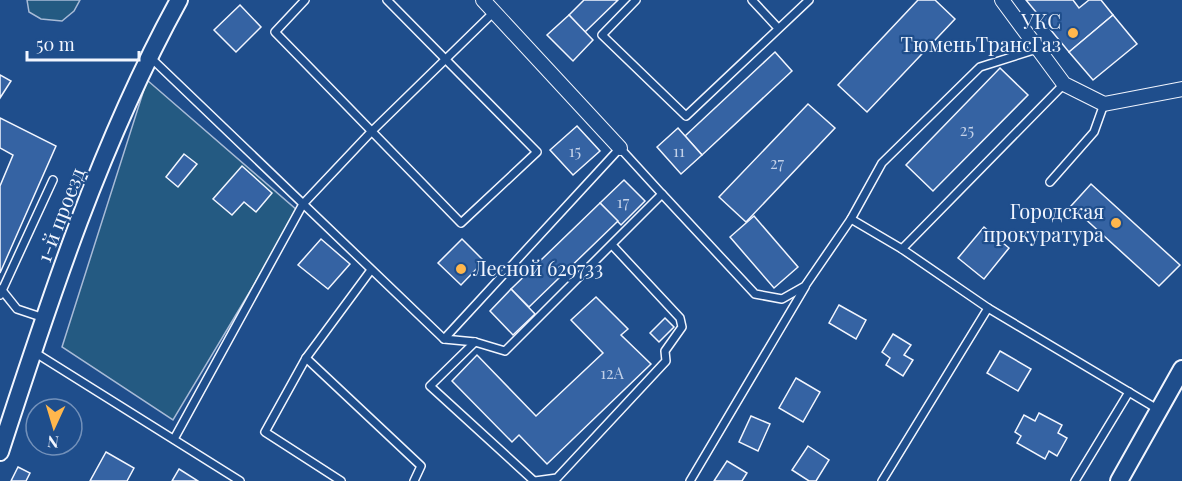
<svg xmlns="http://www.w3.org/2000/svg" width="1182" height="481" viewBox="0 0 1182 481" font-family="'Playfair Display',serif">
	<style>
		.green { fill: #245a82; stroke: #a8bbd7; stroke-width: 1.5 }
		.building { fill: #3563a3; stroke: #f2f6ff; stroke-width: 1.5 }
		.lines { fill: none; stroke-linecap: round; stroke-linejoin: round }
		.service-casing { stroke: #f2f6ff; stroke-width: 10 }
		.minor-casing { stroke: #f2f6ff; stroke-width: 16 }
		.tertiary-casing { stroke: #f2f6ff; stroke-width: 20 }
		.service { stroke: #1f4e8c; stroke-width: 7 }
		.minor { stroke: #1f4e8c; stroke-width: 14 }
		.tertiary { stroke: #1f4e8c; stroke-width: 16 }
		.poi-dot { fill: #ffb74d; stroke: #1f4e8c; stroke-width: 2 }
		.labels { text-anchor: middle; stroke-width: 4.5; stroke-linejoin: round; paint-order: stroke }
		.number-label { font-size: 16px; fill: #c3d1e8 }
		.poi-label { font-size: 20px; fill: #f2f6ff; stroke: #1f4e8c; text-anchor: end }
		.street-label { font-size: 20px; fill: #f2f6ff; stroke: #1f4e8c }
	</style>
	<rect width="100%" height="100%" fill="#1f4e8c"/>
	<g class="green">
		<polygon points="27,0 80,0 74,11 62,21 41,19 29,12"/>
		<polygon points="147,80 298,211 173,420 62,347"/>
	</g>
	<g class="building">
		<polygon points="584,0 618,0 585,32 569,15"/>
		<polygon points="918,0 935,0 955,19 867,112 838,85"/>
		<polygon points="1026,0 1073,0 1079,8 1089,0 1101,0 1113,15 1069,52"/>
		<polygon points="240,5 261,27 236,52 214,30"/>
		<polygon points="569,15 593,40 573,61 547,35"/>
		<polygon points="1113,15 1137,44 1093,80 1069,52"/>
		<polygon points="775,52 792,71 702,155 685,136"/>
		<polygon points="1000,68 1028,95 933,191 906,165"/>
		<polygon points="0,75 11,81 0,98"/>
		<polygon points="808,104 835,128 746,222 719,197"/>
		<polygon points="0,118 56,146 0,273 0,186 13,155 0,148"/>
		<polygon points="577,126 600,151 573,175 550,150"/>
		<polygon points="678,128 702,155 681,174 657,147"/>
		<polygon points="184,154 197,164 178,187 166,177"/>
		<polygon points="242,166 272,193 256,212 244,202 232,215 213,199"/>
		<polygon points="624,180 645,201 621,225 600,203"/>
		<polygon points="1091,184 1180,265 1159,286 1071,206"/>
		<polygon points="600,203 618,221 529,307 511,289"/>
		<polygon points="754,216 798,267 774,288 730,237"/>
		<polygon points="984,227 1009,248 984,279 958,258"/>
		<polygon points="321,239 350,264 328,289 298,265"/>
		<polygon points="462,239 484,261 461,285 438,263"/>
		<polygon points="511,289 535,314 513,335 490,311"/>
		<polygon points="596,297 628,329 621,335 651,364 547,464 519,435 512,442 452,381 477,355 536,416 603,353 571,320"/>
		<polygon points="839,305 866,320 856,339 829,323"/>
		<polygon points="665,318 674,327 659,342 650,333"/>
		<polygon points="893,334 911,345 904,355 913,360 903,376 886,365 890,358 882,352"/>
		<polygon points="1000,351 1031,369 1018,391 987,373"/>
		<polygon points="796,378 820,392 803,422 779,408"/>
		<polygon points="1039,413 1062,425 1058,433 1067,438 1057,456 1049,451 1045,459 1017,443 1021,436 1015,432 1024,415 1035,421"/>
		<polygon points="751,416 770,424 758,451 739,442"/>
		<polygon points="808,446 829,460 816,481 809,481 792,470"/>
		<polygon points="106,452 134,468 127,481 90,481"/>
		<polygon points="727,461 747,473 742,481 714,481"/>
		<polygon points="18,467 30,473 26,481 11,481"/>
		<polygon points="179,469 198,481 172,481"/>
	</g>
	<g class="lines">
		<g class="service-casing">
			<g id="service">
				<polyline points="305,0 275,32 461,223 537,152 387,0"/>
				<polyline points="636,0 602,35 686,116 809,0"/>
				<polyline points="752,0 778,28"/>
				<polyline points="150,57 444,339 475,342 505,351 662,194 755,294 782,299 805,286 851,219 882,163 980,67 1040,48"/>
				<polyline points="1050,182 1094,132 1104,104"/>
				<polyline points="851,219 902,249 988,308 1159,410"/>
				<polyline points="902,249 1064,84"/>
				<polyline points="1,289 17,309 44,318"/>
				<polyline points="0,295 53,180"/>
				<polyline points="444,339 620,148 662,194"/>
				<polyline points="475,342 430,386 534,481"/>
				<polyline points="34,352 240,481"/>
				<polyline points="306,358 421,466 414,481"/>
				<polyline points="174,439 303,204 371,132 495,11"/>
				<polyline points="341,481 265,432 306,358 371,270"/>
				<polyline points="535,481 557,478 666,361 665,351 682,327 680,318 612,245"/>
				<polyline points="690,481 805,287"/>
				<polyline points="882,481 988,308"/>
				<polyline points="1075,481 1129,392"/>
			</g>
		</g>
		<g class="minor-casing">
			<g id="minor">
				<polyline points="483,0 620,148"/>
				<polyline points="1002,0 1064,84 1104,104 1182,89"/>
			</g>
		</g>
		<g class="tertiary-casing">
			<g id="tertiary">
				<path d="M0,452C50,298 101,142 179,0"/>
				<polyline points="1119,481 1182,369"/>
			</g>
		</g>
		<use href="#service" class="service"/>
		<use href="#minor" class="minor"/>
		<use href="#tertiary" class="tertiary"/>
	</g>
	<g class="poi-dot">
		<circle cx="1073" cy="33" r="6"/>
		<circle cx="1116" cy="223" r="6"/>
		<circle cx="461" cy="269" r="6"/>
	</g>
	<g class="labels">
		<g class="number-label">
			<text x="967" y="136">25</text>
			<text x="575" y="157">15</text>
			<text x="679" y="157">11</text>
			<text x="777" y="169">27</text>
			<text x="623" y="208">17</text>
			<text x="612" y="379">12А</text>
		</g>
		<g class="poi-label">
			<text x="1061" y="29">УКС<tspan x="1061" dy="23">ТюменьТрансГаз</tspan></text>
			<text x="1104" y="219">Городская<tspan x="1104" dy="23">прокуратура</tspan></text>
			<text x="473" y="276" text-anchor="start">Лесной 629733</text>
		</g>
		<g class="street-label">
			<text transform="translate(61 215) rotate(-69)" y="7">1-й проезд</text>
		</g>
	</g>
	<g transform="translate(54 427) rotate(184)"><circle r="28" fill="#1f4e8c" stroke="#7391ba" stroke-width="1.5"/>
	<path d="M0-4.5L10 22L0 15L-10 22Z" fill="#ffb74d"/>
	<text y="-9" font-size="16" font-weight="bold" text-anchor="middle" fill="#f2f6ff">N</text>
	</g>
	<path d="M27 51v9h112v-9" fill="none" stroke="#f2f6ff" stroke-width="3"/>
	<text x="36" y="51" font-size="18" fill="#f2f6ff" stroke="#1f4e8c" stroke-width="4.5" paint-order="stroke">50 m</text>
</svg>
